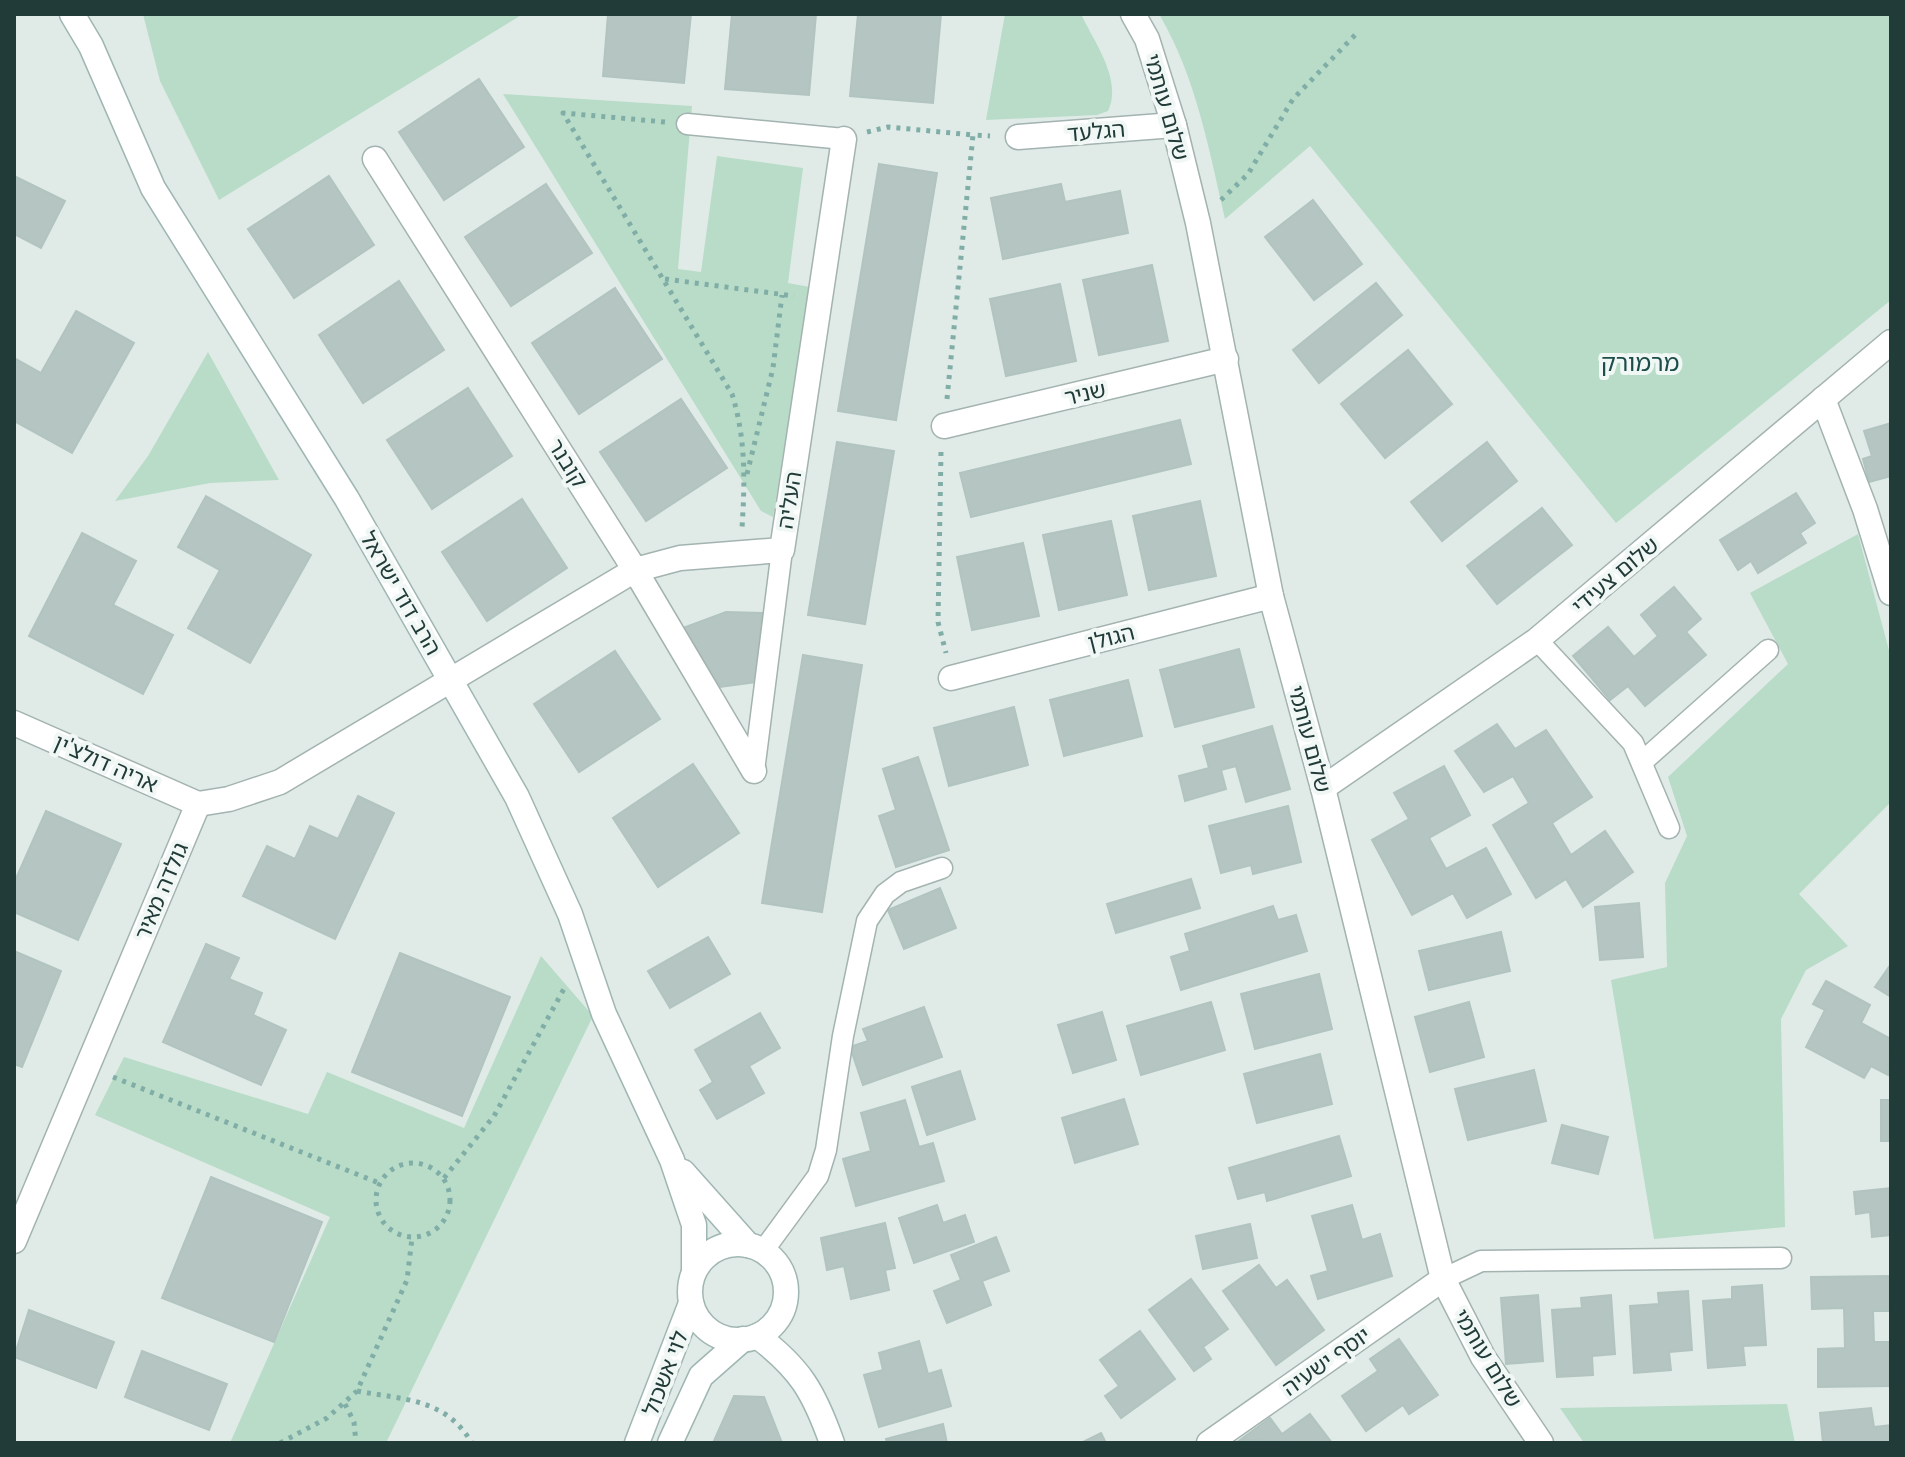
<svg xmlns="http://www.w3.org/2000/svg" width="1905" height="1457" viewBox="0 0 1905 1457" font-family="Poppins,'Noto Sans Hebrew',sans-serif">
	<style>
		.green { fill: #b8dcc8 }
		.building { fill: #b5c5c1; stroke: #b2c4c0; stroke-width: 2 }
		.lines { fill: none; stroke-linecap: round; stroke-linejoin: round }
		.lane-casing { stroke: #a3b3b0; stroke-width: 23 }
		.street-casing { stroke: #a3b3b0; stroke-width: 27 }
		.secondary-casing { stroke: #9fb6b2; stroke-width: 27 }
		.path { stroke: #80aea7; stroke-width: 5; stroke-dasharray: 4 6; stroke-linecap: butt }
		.lane { stroke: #fff; stroke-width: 20 }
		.street { stroke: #fff; stroke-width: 24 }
		.secondary { stroke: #fff; stroke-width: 24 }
		.labels { text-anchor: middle; stroke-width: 8; stroke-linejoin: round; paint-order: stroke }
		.street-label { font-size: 22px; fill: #213b38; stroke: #f0f7f5 }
		.neighbourhood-label { font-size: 24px; fill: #1d4d49; stroke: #f0f7f5 }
	</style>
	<rect width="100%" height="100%" fill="#e0ebe8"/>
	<g class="green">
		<polygon points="143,14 523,14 219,200 160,81"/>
		<path d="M1005,14H1081C1094,42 1123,80 1108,111L1097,115L986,120Z"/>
		<path d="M1159,14H1891V300L1616,523L1310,146L1225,219C1209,149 1196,77 1159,14Z"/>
		<polygon points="503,94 692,106 678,269 701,272 717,156 803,168 788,283 810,287 773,517 761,511"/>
		<polygon points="208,352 279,480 210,483 115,501 148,456"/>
		<polygon points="1858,534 1891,658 1891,802 1799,894 1848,946 1806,970 1781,1019 1785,1227 1654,1239 1611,980 1667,967 1665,883 1687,836 1668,777 1788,664 1750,593"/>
		<polygon points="541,956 593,1016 386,1443 230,1443 330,1217 95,1115 124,1057 308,1114 327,1072 464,1128"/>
		<polygon points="1787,1404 1795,1443 1584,1443 1560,1408"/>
	</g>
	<g class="building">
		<polygon points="608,14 691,14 684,83 603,76"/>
		<polygon points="732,14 816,14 809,95 725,89"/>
		<polygon points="858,14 941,14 933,103 850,96"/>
		<polygon points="479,79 524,147 444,200 399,132"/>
		<polygon points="879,164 937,173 896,420 838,411"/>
		<polygon points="14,176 65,201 41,248 14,234"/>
		<polygon points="329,176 374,245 294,298 248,229"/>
		<polygon points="546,184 592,253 511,306 465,237"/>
		<polygon points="1061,184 1065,202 1120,191 1128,233 1003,259 991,198"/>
		<polygon points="1313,200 1362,264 1314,300 1265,237"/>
		<polygon points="1152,265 1168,341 1099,355 1083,280"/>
		<polygon points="399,281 444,350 363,403 319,335"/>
		<polygon points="1376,283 1402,315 1319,383 1293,350"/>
		<polygon points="1060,284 1076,361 1006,376 990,299"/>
		<polygon points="615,288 662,359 579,414 532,343"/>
		<polygon points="76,311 134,343 72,453 14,421 14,358 41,373"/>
		<polygon points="1408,350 1452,404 1385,458 1341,404"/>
		<polygon points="468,388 512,456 432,509 387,440"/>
		<polygon points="681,399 727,468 646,521 600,452"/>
		<polygon points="1180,420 1191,464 971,517 960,473"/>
		<polygon points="1891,423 1891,476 1869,482 1863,459 1872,456 1864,431"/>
		<polygon points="837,442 894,451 865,624 808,615"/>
		<polygon points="1487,442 1517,481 1442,541 1411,502"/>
		<polygon points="1796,493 1815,523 1800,533 1806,543 1758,573 1751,561 1738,570 1720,540"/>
		<polygon points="206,496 311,555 250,663 188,628 220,570 178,547"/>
		<polygon points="522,499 567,568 487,621 442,552"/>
		<polygon points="1200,501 1216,576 1149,590 1133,516"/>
		<polygon points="1542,508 1572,545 1497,604 1467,566"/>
		<polygon points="1111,521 1127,595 1059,610 1043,535"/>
		<polygon points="82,533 136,561 113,605 173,635 143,694 29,636"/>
		<polygon points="1023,543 1039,616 972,630 957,557"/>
		<polygon points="1674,587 1701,619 1686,632 1706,655 1645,706 1628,686 1610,700 1573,656 1608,627 1634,657 1658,636 1641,615"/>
		<polygon points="726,612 762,613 756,682 720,687 683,628"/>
		<polygon points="1239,649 1254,707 1175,727 1160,670"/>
		<polygon points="615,651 660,719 579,772 534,704"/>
		<polygon points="803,655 862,665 822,912 762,903"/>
		<polygon points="1128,680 1142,736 1064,756 1050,700"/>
		<polygon points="1014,707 1028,765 949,786 934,728"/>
		<polygon points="1497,724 1515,749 1546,730 1592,797 1552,823 1571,855 1605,831 1633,872 1583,907 1566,879 1536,898 1493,825 1529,803 1513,776 1484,792 1455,751"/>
		<polygon points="1272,726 1290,789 1246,802 1236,766 1221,770 1226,789 1185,801 1179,776 1209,768 1203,746"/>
		<polygon points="918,757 949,850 896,867 879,816 896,810 883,769"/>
		<polygon points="693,764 739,833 658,887 613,818"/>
		<polygon points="1444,766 1470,815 1429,838 1446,869 1486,848 1511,894 1467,918 1453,893 1412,915 1372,840 1409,819 1394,793"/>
		<polygon points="358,796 394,813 335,939 243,896 267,846 295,859 310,826 338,839"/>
		<polygon points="1288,806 1301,862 1253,874 1251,865 1221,873 1209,826"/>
		<polygon points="46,811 121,844 78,940 14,912 14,883"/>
		<polygon points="1191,879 1200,908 1116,933 1107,904"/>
		<polygon points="940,888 956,928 904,949 888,910"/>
		<polygon points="1639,903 1643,957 1600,960 1595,907"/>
		<polygon points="1273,906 1278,920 1296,915 1307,951 1181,990 1171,957 1190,951 1185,934"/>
		<polygon points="1501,932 1510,971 1429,990 1419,951"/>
		<polygon points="708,937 730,974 670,1008 648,971"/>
		<polygon points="206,944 239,958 229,979 262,993 253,1015 286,1030 261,1085 163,1042"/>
		<polygon points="14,951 61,971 22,1067 14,1064"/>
		<polygon points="400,953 510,997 462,1116 352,1072"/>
		<polygon points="1891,964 1891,997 1875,987"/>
		<polygon points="1319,974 1332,1029 1255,1049 1241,994"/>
		<polygon points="1826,981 1870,1005 1861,1023 1891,1039 1888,1075 1871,1066 1864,1078 1806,1047 1825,1010 1813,1004"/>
		<polygon points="1211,1002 1225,1050 1141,1075 1127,1026"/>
		<polygon points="1469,1002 1484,1057 1430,1072 1415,1017"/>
		<polygon points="924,1007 942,1057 863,1085 850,1047 868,1041 863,1029"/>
		<polygon points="1102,1012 1116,1060 1073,1073 1058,1025"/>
		<polygon points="760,1013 780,1048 749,1066 764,1093 717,1119 700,1090 713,1082 695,1050"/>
		<polygon points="1320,1054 1332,1104 1257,1123 1244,1074"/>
		<polygon points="1534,1070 1546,1121 1468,1140 1455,1089"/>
		<polygon points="960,1071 975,1119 927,1135 912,1087"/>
		<polygon points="1124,1099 1138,1144 1075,1163 1062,1118"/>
		<polygon points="905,1100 919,1147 933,1143 944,1181 856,1206 843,1159 871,1151 861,1113"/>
		<rect x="1881" y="1100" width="10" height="41"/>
		<polygon points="1562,1125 1608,1137 1598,1174 1552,1163"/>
		<polygon points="1339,1136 1351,1176 1267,1201 1265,1192 1238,1199 1229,1168"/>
		<polygon points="211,1177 322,1222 274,1342 162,1298"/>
		<polygon points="1891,1188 1891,1235 1872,1237 1870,1212 1856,1214 1854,1192"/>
		<polygon points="937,1205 943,1223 965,1215 974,1242 914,1263 899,1218"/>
		<polygon points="1352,1205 1362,1240 1380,1234 1392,1276 1318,1299 1311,1276 1328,1271 1312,1216"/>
		<polygon points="885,1223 895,1268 885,1270 889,1290 851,1299 844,1266 827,1270 821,1238"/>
		<polygon points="1250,1224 1257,1258 1203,1269 1196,1236"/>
		<polygon points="996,1237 1009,1271 982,1281 991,1305 947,1323 934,1291 961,1280 951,1255"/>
		<polygon points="1259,1265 1276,1288 1287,1280 1324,1330 1276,1365 1223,1291"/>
		<polygon points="1891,1276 1891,1311 1873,1311 1874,1342 1891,1342 1891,1386 1818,1387 1818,1349 1845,1348 1844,1308 1812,1309 1811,1277"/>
		<polygon points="1191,1279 1228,1329 1203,1347 1211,1359 1194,1371 1149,1310"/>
		<polygon points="1762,1285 1766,1345 1743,1346 1745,1365 1708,1368 1703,1301 1732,1299 1732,1287"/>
		<polygon points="1688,1291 1692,1350 1669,1352 1671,1370 1634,1373 1630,1306 1659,1304 1658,1293"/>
		<polygon points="1538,1295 1543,1361 1506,1364 1501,1298"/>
		<polygon points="1611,1295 1615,1354 1592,1356 1593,1375 1557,1377 1552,1310 1582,1308 1581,1298"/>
		<polygon points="29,1310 114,1342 96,1388 14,1357"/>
		<polygon points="1140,1331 1175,1379 1121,1418 1105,1396 1119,1386 1100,1360"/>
		<polygon points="1399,1339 1438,1395 1409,1414 1403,1405 1366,1431 1342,1396 1378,1371 1370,1359"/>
		<polygon points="919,1341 928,1374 941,1370 951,1406 879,1427 864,1375 883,1370 879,1353"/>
		<polygon points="142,1351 227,1384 209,1430 125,1397"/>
		<polygon points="734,1396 764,1397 782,1443 713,1443"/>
		<polygon points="1871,1408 1874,1427 1891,1425 1891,1443 1823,1443 1820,1413"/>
		<polygon points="1310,1414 1332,1443 1240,1440 1270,1418 1282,1434"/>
		<polygon points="943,1424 947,1443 887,1443 886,1439"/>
		<polygon points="1101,1433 1106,1443 1081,1443"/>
	</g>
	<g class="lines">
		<g class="lane-casing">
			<g id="lane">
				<polyline points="687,124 844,139"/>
				<polyline points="1537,640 1633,743 1669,828"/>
				<polyline points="1642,762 1768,650"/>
				<polyline points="754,771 782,550"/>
				<polyline points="763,1251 818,1176 826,1150 843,1036 867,921 885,894 901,882 942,868"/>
				<polyline points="1443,1279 1481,1261 1781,1258"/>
			</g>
		</g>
		<g class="street-casing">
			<g id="street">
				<polyline points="1133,14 1147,39 1174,125 1198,223 1271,596 1323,788 1443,1279 1483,1357 1541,1443"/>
				<polyline points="1018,137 1174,125"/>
				<polyline points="375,159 635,570 754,771"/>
				<polyline points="1823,399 1865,509 1891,593"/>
				<polyline points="944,426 1226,359"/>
				<polyline points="951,678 1271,596"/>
				<polyline points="14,723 198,804"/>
				<polyline points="1323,788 1537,640 1891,342"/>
				<polyline points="198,804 229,799 280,782 635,570 680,558 782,550 844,139"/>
				<polyline points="14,1241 198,804"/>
				<polyline points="1209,1443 1443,1279"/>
			</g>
		</g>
		<g class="secondary-casing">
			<g id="secondary">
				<polyline points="72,14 91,46 153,188 347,499 517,797 570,914 604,1014 672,1160 694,1225 694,1271"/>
				<polyline points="683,1172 748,1245"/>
				<circle cx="738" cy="1292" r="48"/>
				<path d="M757,1336C800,1368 814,1392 832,1443"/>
				<polyline points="637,1443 691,1303"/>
				<polyline points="670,1443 701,1376 743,1339"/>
			</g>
		</g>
		<g class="path">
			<path d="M665,122L563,113L732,394C746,439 745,481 742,528"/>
			<polyline points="867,132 888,127 973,135"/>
			<polyline points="1221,200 1248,174 1293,99 1358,32"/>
			<polyline points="665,279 794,296"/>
			<polyline points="947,399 973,135 990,136"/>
			<polyline points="941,452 938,622 946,653"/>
			<polyline points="747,474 773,368 782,295"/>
			<polyline points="113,1077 379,1183"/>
			<circle cx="413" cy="1200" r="37"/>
			<polyline points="444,1178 494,1116 565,987"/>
			<path d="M357,1391C405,1400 445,1398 472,1443"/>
			<polyline points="345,1404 354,1422 356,1443"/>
			<polyline points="280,1443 327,1418 357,1391 407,1280 412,1238"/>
		</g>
		<use href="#lane" class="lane"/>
		<use href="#street" class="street"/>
		<use href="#secondary" class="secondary"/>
	</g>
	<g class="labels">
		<g class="street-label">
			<text transform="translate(1167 107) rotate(74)" y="8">שלום עותמי</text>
			<text transform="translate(1096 131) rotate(-5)" y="8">הגלעד</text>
			<text transform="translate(1085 393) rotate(-13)" y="8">שניר</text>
			<text transform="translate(568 463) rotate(58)" y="8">קובנר</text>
			<text transform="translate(789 500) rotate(-81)" y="8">העליה</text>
			<text transform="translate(1615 575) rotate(-40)" y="8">שלום צעידי</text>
			<text transform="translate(401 593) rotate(60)" y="8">הרב דוד ישראל</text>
			<text transform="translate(1111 637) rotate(-14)" y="8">הגולן</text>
			<text transform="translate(1310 739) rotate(75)" y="8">שלום עותמי</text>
			<text transform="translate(106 763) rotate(24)" y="8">אריה דולצ'ין</text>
			<text transform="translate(161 891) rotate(-67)" y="8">גולדה מאיר</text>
			<text transform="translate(1488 1358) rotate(59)" y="8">שלום עותמי</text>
			<text transform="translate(1326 1361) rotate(-35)" y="8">יוסף ישעיה</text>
			<text transform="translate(665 1373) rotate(-69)" y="8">לוי אשכול</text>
		</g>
		<g class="neighbourhood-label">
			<text x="1640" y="371">מרמורק</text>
		</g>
	</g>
	<rect width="1905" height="1457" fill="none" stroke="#213b38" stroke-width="32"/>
</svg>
